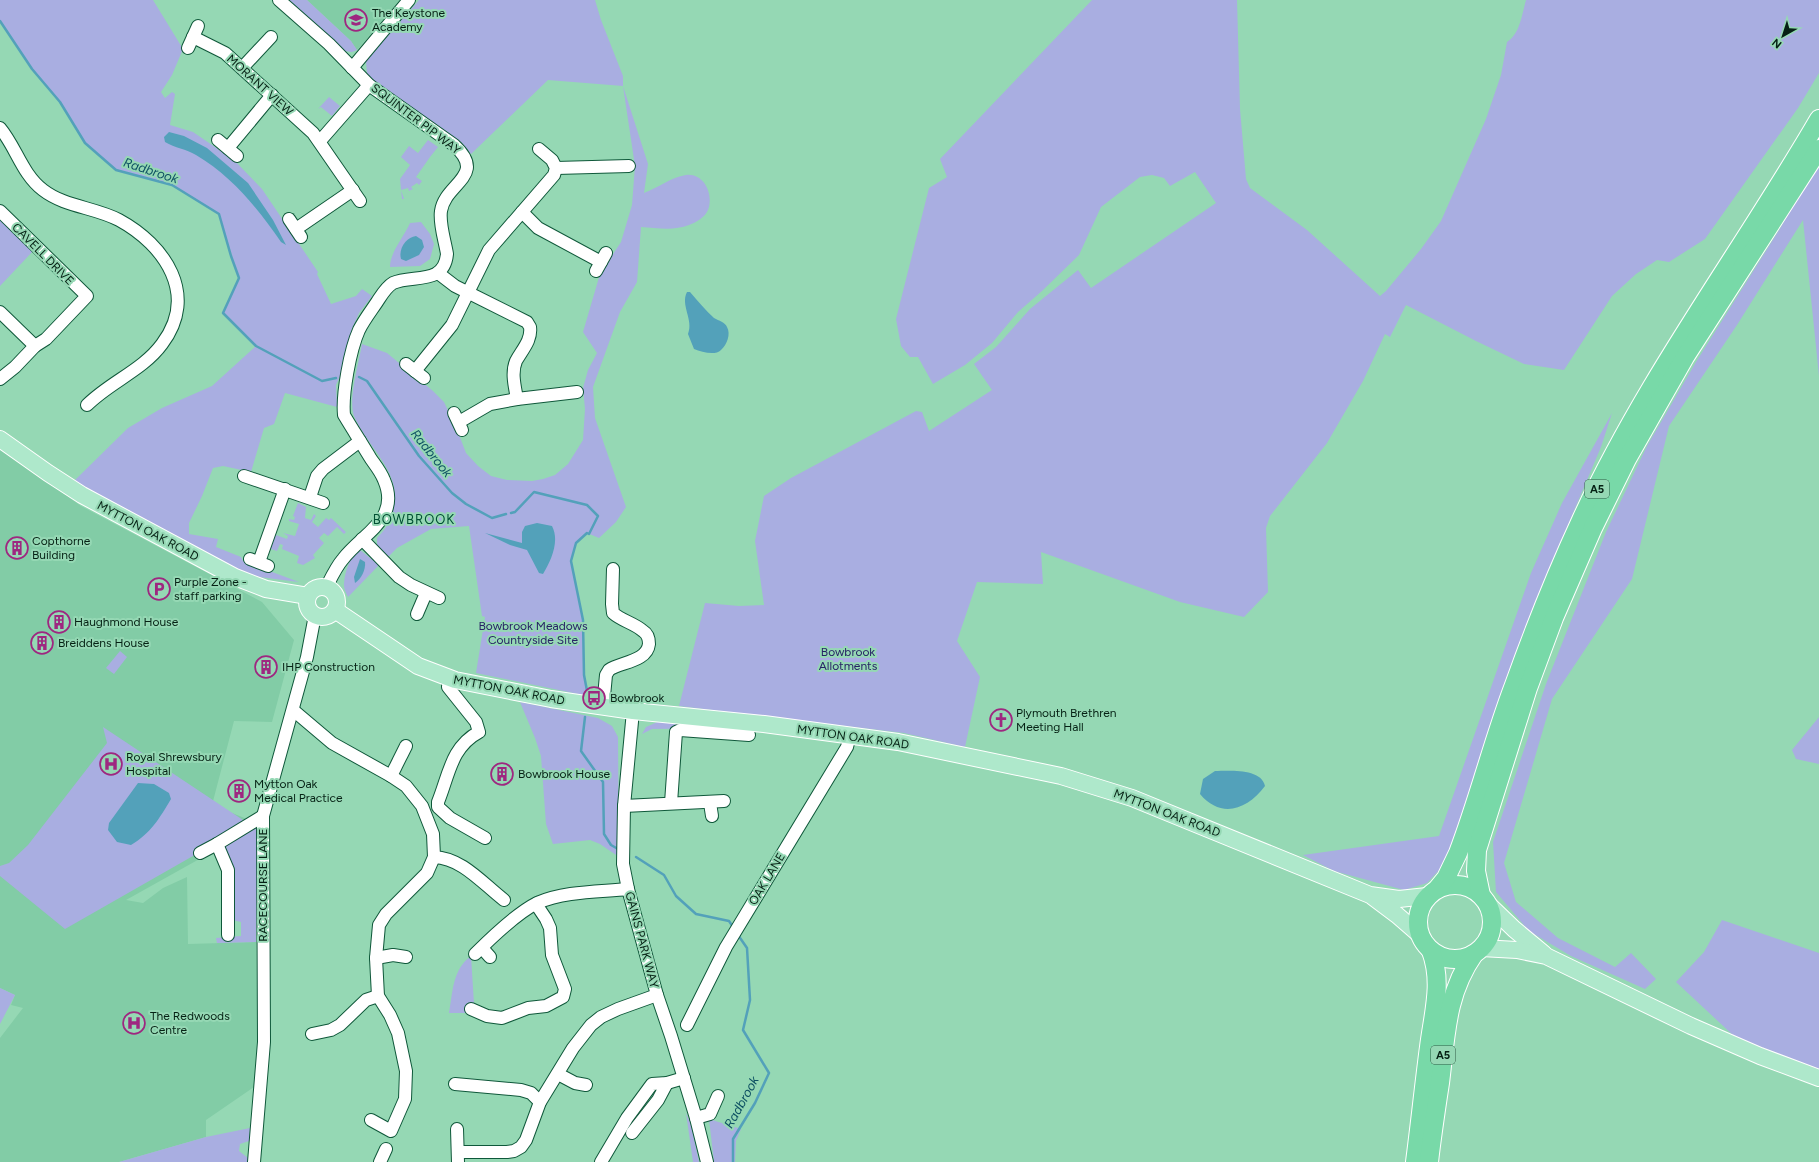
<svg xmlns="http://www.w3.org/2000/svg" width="1819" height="1162" viewBox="0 0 1819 1162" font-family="Figtree,sans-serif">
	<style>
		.built { fill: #82cca6 }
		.green { fill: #a9aee1 }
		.water { fill: #53a1ba }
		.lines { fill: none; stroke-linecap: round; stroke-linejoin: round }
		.stream { stroke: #53a1ba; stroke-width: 2.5 }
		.minor-casing { stroke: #0f583a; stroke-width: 14 }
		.major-casing { stroke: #fff; stroke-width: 18 }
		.highway-casing { stroke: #fff; stroke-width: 20 }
		.minor { stroke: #fff; stroke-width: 12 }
		.major { stroke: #aee8cb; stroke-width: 16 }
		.highway { stroke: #78d9a8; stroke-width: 18 }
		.labels { text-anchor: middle; stroke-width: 4; stroke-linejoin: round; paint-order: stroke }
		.shield { fill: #95d8b4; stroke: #305844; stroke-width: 1 }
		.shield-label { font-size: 11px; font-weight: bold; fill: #052114 }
		.poi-label { font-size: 12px; fill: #052114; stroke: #95d8b4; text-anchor: start }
		.street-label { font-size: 12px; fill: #052114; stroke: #95d8b4 }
		.park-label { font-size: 12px; fill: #272265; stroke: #95d8b4 }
		.water-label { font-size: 13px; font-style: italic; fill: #0e5163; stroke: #95d8b4 }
		.neighbourhood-label { font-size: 13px; letter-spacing: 1px; fill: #015033; stroke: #95d8b4 }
	</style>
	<rect width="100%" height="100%" fill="#95d8b4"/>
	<g class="built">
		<polygon points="307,0 401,0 357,50 351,41"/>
		<polygon points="0,448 81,506 262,602 294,640 272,722 234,721 212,805 247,819 199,846 203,857 126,900 143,903 163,888 187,877 188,944 256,942 258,1054 254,1087 206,1120 206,1137 119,1162 0,1162 0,1038 23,1008 11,1005 15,995 0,988"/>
	</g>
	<g class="green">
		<polygon points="0,0 153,0 183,49 172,75 161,92 165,98 172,92 175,94 170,125 193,132 234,160 262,189 318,272 317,274 331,304 356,296 362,289 372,296 359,313 352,329 342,372 336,385 337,407 285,393 274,424 264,428 251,472 223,466 213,468 202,496 189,523 189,534 218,539 216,547 241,557 243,561 299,582 259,577 232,567 73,482 128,428 162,408 212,386 256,346 223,313 239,278 219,214 172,185 116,170 85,143 60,102 32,69 0,21"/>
		<polygon points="289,0 307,0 351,41 357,50 352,52 344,51"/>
		<path d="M419,0H595L601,20L623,76V86L648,164L644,193C658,188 671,177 686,175C704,173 714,194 708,210C705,217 697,222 689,225C674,231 657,228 641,227L637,282L620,312L593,387L595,418L626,507L616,522L599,538L587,533L576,543L571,561L583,620L584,675L588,696L476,673L485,617L482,616L469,526L431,529L397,548L387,558L377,545V538C386,529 392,519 394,506C401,471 367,447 354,416C348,400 359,362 362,344L387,353L433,391L444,402L456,427L466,453L478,466L491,476L507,480L532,481L543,479L555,475L568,464L583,440L585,409L583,388L588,370L597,353L583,332L600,274L621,242L632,205L635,166L623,86L548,80L471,154L462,143L374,81L367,74L366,61Z"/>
		<path d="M1092,0H1237L1240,109L1246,179L1250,188L1307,230L1380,296L1386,291L1421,249L1441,221L1486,119L1501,75L1507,42C1520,34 1522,14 1526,0H1819V73L1798,108L1705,239L1669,262L1657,260L1636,274L1612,296L1564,370L1524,364L1476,341L1406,305L1390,337L1385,334L1363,381L1327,443L1270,516L1266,528L1268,592L1244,617L1180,602L1041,552L1043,584L977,582L957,641L980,677L965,747L904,733L679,706L705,603L739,606L764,605L755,541L764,496L791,478L916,411L922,412L929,431L992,390L974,364L996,347L1030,309L1078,270L1091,288L1216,203L1195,172L1170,186L1164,178L1152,175L1140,177L1101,207L1079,255L1042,291L1018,312L992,343L965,365L933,384L918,357H910L901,346L896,319L929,188L947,177L940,159Z"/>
		<polygon points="329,97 340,106 332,116 321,107 318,109"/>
		<polygon points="428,140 438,147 430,157 416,177 422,181 419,185 417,183 411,187 413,189 409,191 408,188 401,190 404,199 402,199 400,179 410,165 401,157 409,146 418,153"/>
		<polygon points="1819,159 1819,376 1803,220 1737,325 1669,426 1632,579 1552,699 1504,863 1516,902 1558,938 1615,967 1631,953 1656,979 1645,989 1571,956 1529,931 1496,892 1493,842 1546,684 1606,532 1647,446 1696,362 1781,227"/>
		<polygon points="0,217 34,250 0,286"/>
		<path d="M421,222L430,234L434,244L430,259L420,266L390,267C390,252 404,237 410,223Z"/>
		<polygon points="1612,413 1601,447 1535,603 1456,835 1441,868 1427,883 1404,890 1334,871 1303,855 1439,836 1531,573 1562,503"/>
		<polygon points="298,503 306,507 305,518 311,520 314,514 316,516 312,522 318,527 326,518 329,520 331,518 346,532 344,534 337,527 328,536 324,533 319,538 324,543 313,555 315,558 303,565 297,563 299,556 282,549 283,545 280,544 277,551 268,548 272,538 276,535 287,539 288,536 283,533 295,536 299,524 289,521 289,519 294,520 295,517 293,516"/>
		<path d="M360,550L379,565L348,597C346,593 344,589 344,585C344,574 350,555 360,550Z"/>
		<polygon points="120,651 127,657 114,674 106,668"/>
		<polygon points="520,702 598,718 612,726 618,737 619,857 600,844 590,840 553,844 546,824 541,756 535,738"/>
		<polygon points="1819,717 1819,764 1796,759 1792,750"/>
		<polygon points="662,720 733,728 652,729 642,734 646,727"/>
		<polygon points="103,727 249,824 65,929 0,876 0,866 9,863 28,845 107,743"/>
		<polygon points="254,824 258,827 256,942 217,943 216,938 241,936 241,922 232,920 225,843"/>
		<polygon points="1722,920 1819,953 1819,1069 1735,1037 1676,982 1704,952"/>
		<path d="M471,956L474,1004L465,1013H449C453,992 452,970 471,956Z"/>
		<polygon points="0,988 15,995 0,1024"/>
		<polygon points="686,1113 691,1125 699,1162 693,1162"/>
		<polygon points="709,1119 741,1129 736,1141 735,1162 714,1162"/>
		<polygon points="250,1128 249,1141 240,1144 239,1151 248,1158 247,1162 119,1162 206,1137"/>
	</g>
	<g class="water">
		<path d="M169,132L184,136L207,148L248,183L273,220L286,245L281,242C258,209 232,176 196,155C186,149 175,148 165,142L164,137Z"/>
		<path d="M416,236L422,240L424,247L419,255L406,261L401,259C398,248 407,237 416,236Z"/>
		<path d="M687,292H690C698,301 706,311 714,318C719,321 725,322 727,327C731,334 727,345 721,350C715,356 702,352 694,349L688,334C694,320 680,305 687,292Z"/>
		<path d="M537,523L552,526C560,541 551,561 543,574L539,573L527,550L510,545L485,533L522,543V532L525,526Z"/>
		<path d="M360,559L365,562C366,570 361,579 355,583L354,577Z"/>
		<path d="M1215,771C1229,771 1261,768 1265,786C1247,810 1221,819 1200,794L1203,779Z"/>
		<path d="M138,783L154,784L169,793L171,799C159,819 151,833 131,845L117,842L108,830L109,823Z"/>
	</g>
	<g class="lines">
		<g class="stream">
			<polyline points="0,21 32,69 60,102 85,143 116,170 172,185 219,214 231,256 239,278 223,313 256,346 322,381 336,378"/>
			<polyline points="359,377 367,381 419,456 452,493 466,504 492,518 506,514"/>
			<polyline points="511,513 515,512 534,492 587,505 598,516 589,534 587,533 576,543 571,561 583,620 584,675 588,696"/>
			<polyline points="585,717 581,751 603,782 604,834 611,845 618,849"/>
			<polyline points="636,857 664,875 676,896 696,914 729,921 733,927"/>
			<polyline points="733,1162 733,1139 755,1103 769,1073 743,1030 750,1000 747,948 738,935"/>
		</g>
		<g class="minor-casing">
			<g id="minor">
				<path d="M279,0L329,44L369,85L454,145C488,176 445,183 441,211C439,224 445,241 447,254C444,286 412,274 393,283C386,287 381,296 377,302C371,311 364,320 359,330C350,350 342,394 344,415C353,430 362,444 371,459C376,466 381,472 384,480C401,519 363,533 343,559C336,567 331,578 326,588"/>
				<polyline points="193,37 225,53 313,133 360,201"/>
				<polyline points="188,48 198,26"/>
				<polyline points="242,68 271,37"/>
				<polyline points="352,68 409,0"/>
				<path d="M0,128C16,147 22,174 43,190C65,207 94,207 119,220C165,245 199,295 162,344C143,370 110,382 87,405"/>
				<polyline points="218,140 237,156"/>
				<polyline points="320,141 369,85"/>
				<polyline points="228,148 272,95"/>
				<polyline points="556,168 629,166"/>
				<polyline points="0,211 87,296 46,339 35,346 15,367 0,379"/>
				<polyline points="522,212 538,228 601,262"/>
				<polyline points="289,219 301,237"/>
				<polyline points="296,229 353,190"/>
				<polyline points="596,271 606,253"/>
				<path d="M438,273L455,286L527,322L530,327C532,340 522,350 516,361C511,373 515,387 517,399"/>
				<polyline points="0,312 35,346"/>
				<polyline points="406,364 424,378"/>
				<polyline points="415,371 452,325 489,250 554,175 556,168 552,160 539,149"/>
				<polyline points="454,413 462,430"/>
				<polyline points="459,422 490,404 517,399 577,392"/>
				<polyline points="244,476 323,503"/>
				<polyline points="310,497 317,476 323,469 360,441"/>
				<polyline points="362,539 399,577 411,585 439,598"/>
				<polyline points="250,559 268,566"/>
				<polyline points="259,562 285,489"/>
				<polyline points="417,614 426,593"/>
				<path d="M449,678L448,687L476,722L479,732C451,747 449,775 438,802V807L450,818L485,838"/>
				<path d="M603,707L606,675L609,670C620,662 647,662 649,644C649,639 648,634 643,631C634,623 622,621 613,613L612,604L613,569"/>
				<polyline points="293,710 332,743 391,776 406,786 422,806 433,834 434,857 427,873 386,914 379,925 376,958 378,996 390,1015 398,1033 406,1071 405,1099 391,1131 371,1120"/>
				<polyline points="633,711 624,806 623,864 628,889 657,995 671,1036 696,1118 707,1162"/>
				<polyline points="391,776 406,746"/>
				<polyline points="671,803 676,732 680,730 749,735"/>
				<polyline points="710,803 712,816"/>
				<polyline points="624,806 724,801"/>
				<polyline points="217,844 228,870 228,935"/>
				<polyline points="200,853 217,844 263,816"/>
				<path d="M434,857C462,858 482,883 504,900"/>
				<polyline points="482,948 490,957"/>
				<path d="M475,954C491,938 517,913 537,903C565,891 598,892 628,889"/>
				<polyline points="376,958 393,955 406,957"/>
				<polyline points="471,1009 487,1016 502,1018 528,1008 546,1006 563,997 565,989 552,955 550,928 546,919 536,904"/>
				<polyline points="687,1025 726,947 847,747 850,735"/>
				<polyline points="312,1034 331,1030 340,1025 366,1000 378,996"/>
				<polyline points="558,1074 575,1083 586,1085"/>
				<polyline points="455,1084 521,1090 531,1093 540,1102"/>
				<polyline points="696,1118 710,1114 718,1096"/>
				<polyline points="457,1129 458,1162"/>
				<polyline points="632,1133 658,1100 667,1083"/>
				<polyline points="458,1152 507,1152 514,1151 521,1147 526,1140 540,1102 573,1048 591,1025 601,1017 618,1009 657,995"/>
				<polyline points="254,1162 264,1042 263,816 307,657 315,615"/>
				<polyline points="380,1162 386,1149"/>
				<polyline points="601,1162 627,1118 652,1084 667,1083 684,1078"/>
			</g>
		</g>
		<g class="major-casing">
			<g id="major">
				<polyline points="0,439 48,473 82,495 235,577 266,589 308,596"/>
				<circle cx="322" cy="602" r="15"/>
				<polyline points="335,610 418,666 455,680 551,699 633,711 764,724 898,742 1061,776 1132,798 1370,895 1399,899 1427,896"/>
				<polyline points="1373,897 1397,915 1420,935"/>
				<polyline points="1487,903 1514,929 1544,954"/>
				<polyline points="1481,948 1517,950 1546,956 1691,1026 1760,1056 1819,1078"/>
			</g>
		</g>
		<g class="highway-casing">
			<g id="highway">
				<circle cx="1455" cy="922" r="37"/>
				<path d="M1437,889L1446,878L1458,853C1479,798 1493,740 1514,685C1534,629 1556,574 1581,520C1646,378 1741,253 1819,119"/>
				<polyline points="1481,895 1476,871 1477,850 1528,688 1554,618 1593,528 1627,459 1685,357 1819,149"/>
				<path d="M1415,1162C1420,1124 1424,1085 1429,1047C1433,1014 1443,983 1431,951"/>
				<path d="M1429,1162C1432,1135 1436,1109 1440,1083C1446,1035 1446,994 1474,954"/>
			</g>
		</g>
		<use href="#minor" class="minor"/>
		<use href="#major" class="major"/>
		<use href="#highway" class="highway"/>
	</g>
	<defs>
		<g id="school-ring" transform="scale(1.15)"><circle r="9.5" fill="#95d8b4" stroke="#9e2780" stroke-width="1.5"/><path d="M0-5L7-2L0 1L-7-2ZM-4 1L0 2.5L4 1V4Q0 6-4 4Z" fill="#9e2780"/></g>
		<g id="building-ring" transform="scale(1.15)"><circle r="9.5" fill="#95d8b4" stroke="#9e2780" stroke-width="1.5"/><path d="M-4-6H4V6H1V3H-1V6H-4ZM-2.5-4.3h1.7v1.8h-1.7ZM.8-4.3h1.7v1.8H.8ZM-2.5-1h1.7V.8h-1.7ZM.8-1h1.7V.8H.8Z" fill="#9e2780"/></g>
		<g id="parking-ring" transform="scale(1.15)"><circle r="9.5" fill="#95d8b4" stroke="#9e2780" stroke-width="1.5"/><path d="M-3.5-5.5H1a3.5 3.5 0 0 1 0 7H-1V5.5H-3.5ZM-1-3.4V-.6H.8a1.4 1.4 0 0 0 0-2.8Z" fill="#9e2780"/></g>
		<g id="bus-ring" transform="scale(1.15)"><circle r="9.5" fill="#95d8b4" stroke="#9e2780" stroke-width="1.5"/><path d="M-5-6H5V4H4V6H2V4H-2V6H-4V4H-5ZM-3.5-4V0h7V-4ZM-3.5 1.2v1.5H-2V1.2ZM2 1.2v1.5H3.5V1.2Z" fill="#9e2780"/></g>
		<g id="church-ring" transform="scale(1.15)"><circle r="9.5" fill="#95d8b4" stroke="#9e2780" stroke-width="1.5"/><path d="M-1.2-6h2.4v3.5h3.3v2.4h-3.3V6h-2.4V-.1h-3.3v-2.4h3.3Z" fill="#9e2780"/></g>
		<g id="hospital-ring" transform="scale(1.15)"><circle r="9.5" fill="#95d8b4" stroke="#9e2780" stroke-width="1.5"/><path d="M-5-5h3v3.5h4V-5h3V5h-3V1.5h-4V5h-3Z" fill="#9e2780"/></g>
	</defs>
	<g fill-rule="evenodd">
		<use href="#school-ring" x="356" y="20"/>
		<use href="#building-ring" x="17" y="548"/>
		<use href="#parking-ring" x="159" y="589"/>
		<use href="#building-ring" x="59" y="622"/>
		<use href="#building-ring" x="42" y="643"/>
		<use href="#building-ring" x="266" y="667"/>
		<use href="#bus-ring" x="594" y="698"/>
		<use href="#church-ring" x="1001" y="720"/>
		<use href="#hospital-ring" x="111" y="764"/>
		<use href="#building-ring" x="502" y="774"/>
		<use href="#building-ring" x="239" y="791"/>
		<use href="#hospital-ring" x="134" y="1023"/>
	</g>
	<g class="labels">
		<g class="shield">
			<rect x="1585" y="480" width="24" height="18" rx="3"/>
			<rect x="1431" y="1046" width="24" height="18" rx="3"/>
		</g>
		<g class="shield-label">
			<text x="1597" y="493">A5</text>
			<text x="1443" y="1059">A5</text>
		</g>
		<g class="poi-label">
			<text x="372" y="17">The Keystone<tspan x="372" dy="14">Academy</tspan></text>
			<text x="32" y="545">Copthorne<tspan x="32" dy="14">Building</tspan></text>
			<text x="174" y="586">Purple Zone -<tspan x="174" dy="14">staff parking</tspan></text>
			<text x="74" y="626">Haughmond House</text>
			<text x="58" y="647">Breiddens House</text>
			<text x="282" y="671">IHP Construction</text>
			<text x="610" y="702">Bowbrook</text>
			<text x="1016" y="717">Plymouth Brethren<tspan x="1016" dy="14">Meeting Hall</tspan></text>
			<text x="126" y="761">Royal Shrewsbury<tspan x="126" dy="14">Hospital</tspan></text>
			<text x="518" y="778">Bowbrook House</text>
			<text x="254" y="788">Mytton Oak<tspan x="254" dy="14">Medical Practice</tspan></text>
			<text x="150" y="1020">The Redwoods<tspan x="150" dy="14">Centre</tspan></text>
		</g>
		<g class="street-label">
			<text transform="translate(260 85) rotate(42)" y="4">MORANT VIEW</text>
			<text transform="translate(416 119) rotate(37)" y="4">SQUINTER PIP WAY</text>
			<text transform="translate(43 254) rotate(45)" y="4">CAVELL DRIVE</text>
			<text transform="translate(148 531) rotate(28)" y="4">MYTTON OAK ROAD</text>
			<text transform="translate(509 690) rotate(11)" y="4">MYTTON OAK ROAD</text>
			<text transform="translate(853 737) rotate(8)" y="4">MYTTON OAK ROAD</text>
			<text transform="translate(1167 813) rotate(21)" y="4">MYTTON OAK ROAD</text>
			<text transform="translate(767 879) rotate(-59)" y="4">OAK LANE</text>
			<text transform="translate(263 885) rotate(-90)" y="4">RACECOURSE LANE</text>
			<text transform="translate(642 940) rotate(75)" y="4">GAINS PARK WAY</text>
		</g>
		<g class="park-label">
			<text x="533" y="630">Bowbrook Meadows<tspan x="533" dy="14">Countryside Site</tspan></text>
			<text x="848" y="656">Bowbrook<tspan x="848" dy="14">Allotments</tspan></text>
		</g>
		<g class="water-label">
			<text transform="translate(151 170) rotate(18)" y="5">Radbrook</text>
			<text transform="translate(432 453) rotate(51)" y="5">Radbrook</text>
			<text transform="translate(741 1102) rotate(-61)" y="5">Radbrook</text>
		</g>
		<g class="neighbourhood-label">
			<text x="414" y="524">BOWBROOK</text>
		</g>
	</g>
	<g transform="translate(1783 36) rotate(219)" stroke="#95d8b4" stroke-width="3" paint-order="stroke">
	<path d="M0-3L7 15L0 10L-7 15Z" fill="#052114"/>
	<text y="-6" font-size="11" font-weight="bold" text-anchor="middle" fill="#052114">N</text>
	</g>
</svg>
